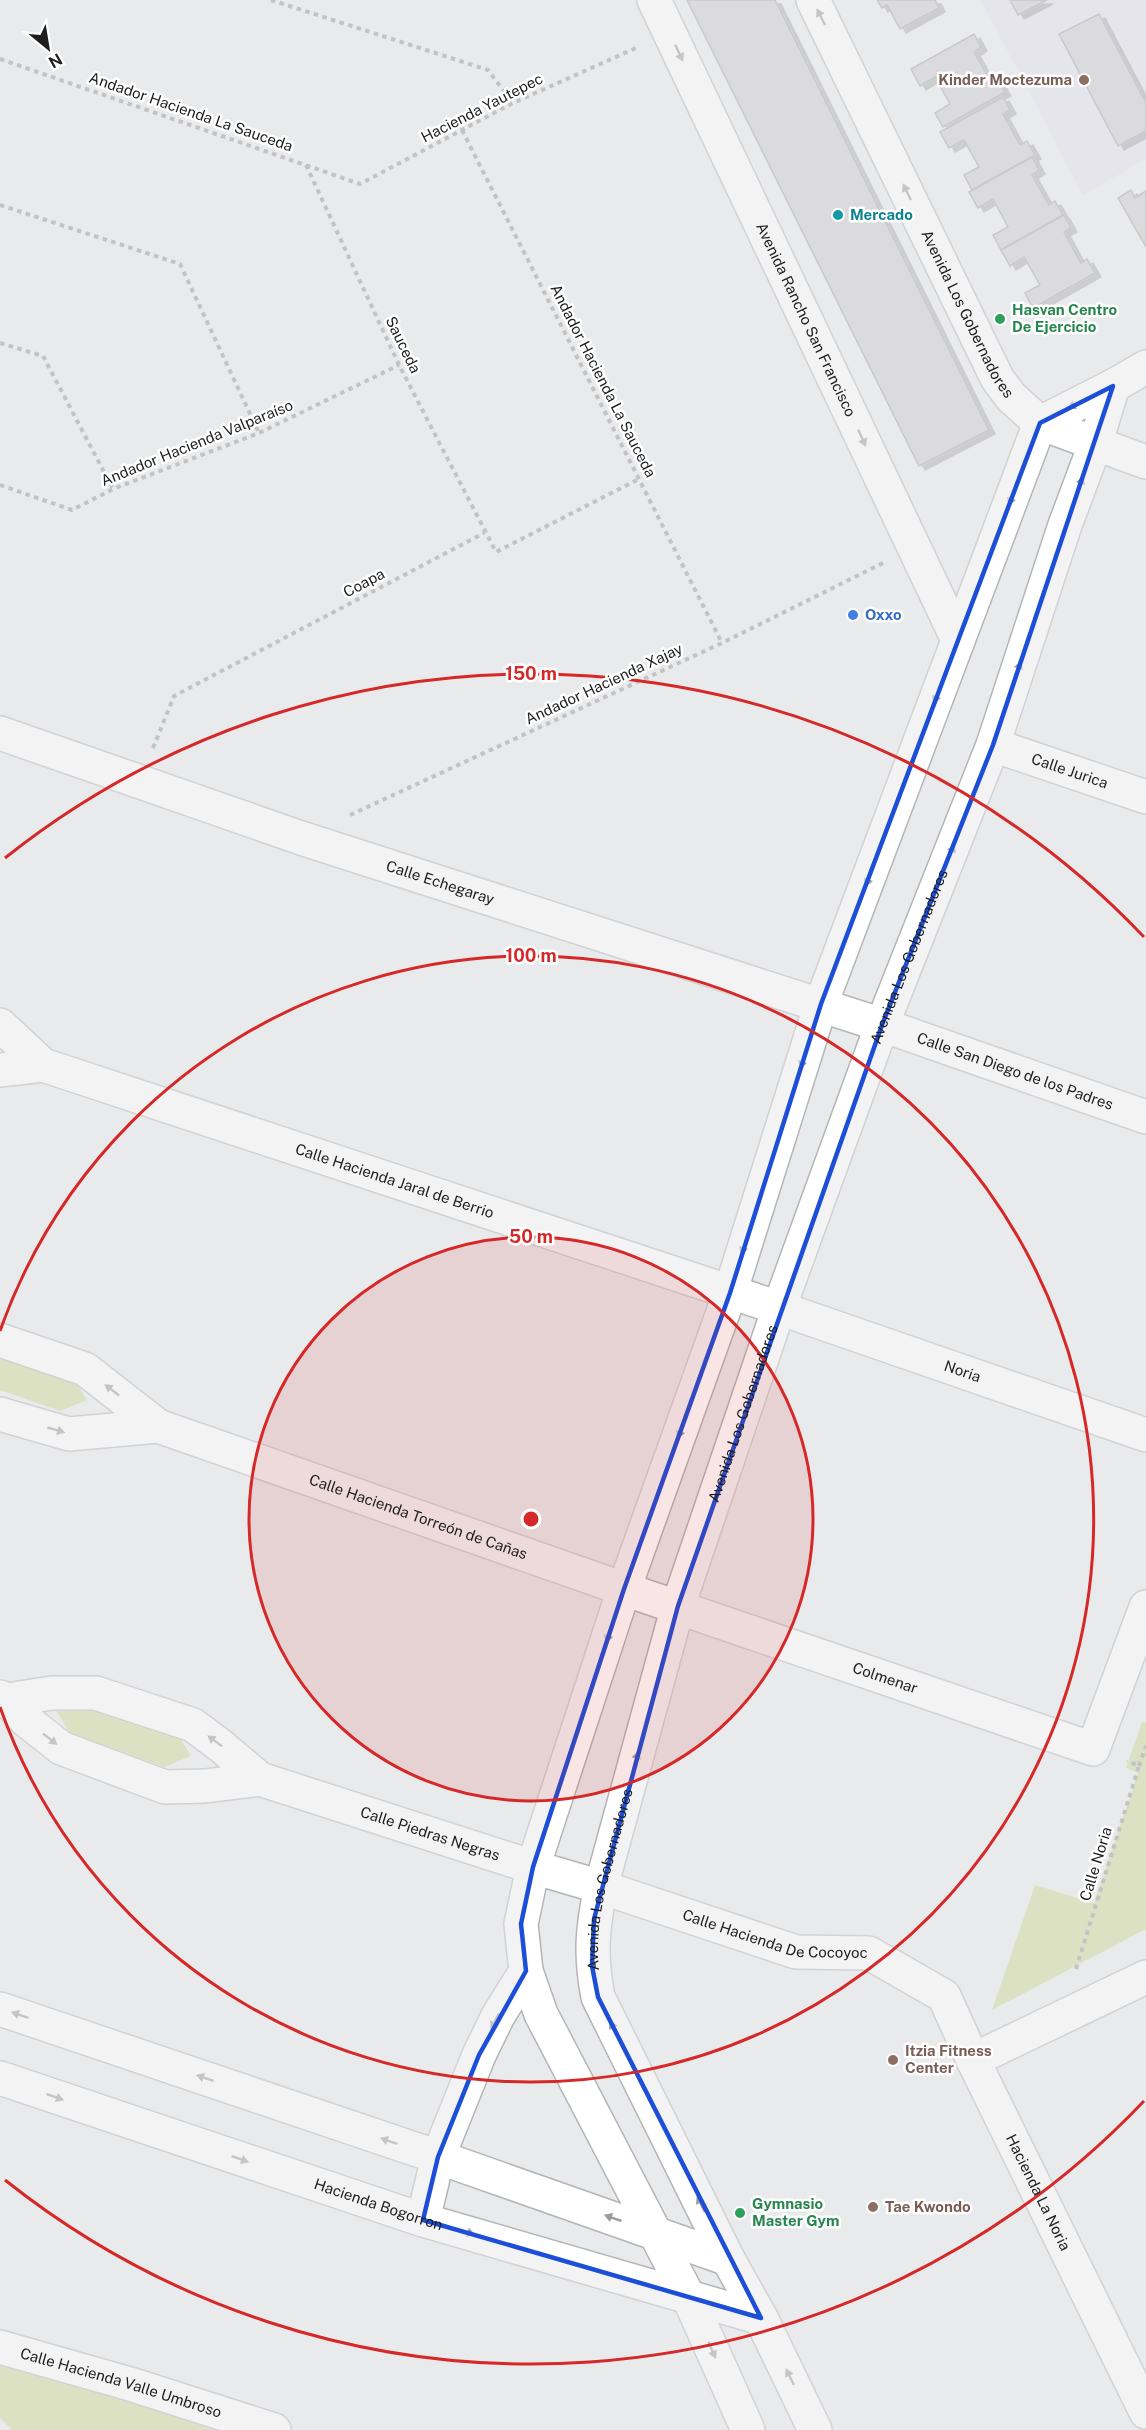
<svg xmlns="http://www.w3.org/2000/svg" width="1146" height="2430" viewBox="0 0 1146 2430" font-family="'Public Sans',sans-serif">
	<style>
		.built { fill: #dfe1ea }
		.green { fill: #ccd896 }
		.building { fill: #cac8c9; stroke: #a3a1a2; stroke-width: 1.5; filter: url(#shadow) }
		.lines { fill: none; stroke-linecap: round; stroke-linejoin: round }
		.minor-casing { stroke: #b5b5b7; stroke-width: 36 }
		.path { stroke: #959697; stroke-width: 4; stroke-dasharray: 4.5 4.5; stroke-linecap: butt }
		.minor { stroke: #fff; stroke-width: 33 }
		.oneway { fill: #9a9a9a }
		.marked { fill: none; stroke: #1d4ed8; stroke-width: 4.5; stroke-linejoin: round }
		.ring { fill: none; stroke: #d62828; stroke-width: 3 }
		.education-dot { fill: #8d6e63; stroke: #fff; stroke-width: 2 }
		.culture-dot { fill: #0f9aa8; stroke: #fff; stroke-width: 2 }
		.leisure-dot { fill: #2e9e5b; stroke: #fff; stroke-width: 2 }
		.shop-dot { fill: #3f7fe0; stroke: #fff; stroke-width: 2 }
		.labels { text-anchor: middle; stroke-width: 5; stroke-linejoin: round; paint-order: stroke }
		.education-label { font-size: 15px; font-weight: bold; fill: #785e54; stroke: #fff; text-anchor: start }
		.street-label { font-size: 15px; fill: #1e1e1f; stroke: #fff }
		.culture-label { font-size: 15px; font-weight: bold; fill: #0d838f; stroke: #fff; text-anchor: start }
		.leisure-label { font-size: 15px; font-weight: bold; fill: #27864d; stroke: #fff; text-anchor: start }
		.shop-label { font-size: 15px; font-weight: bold; fill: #366cbe; stroke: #fff; text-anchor: start }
		.centre { fill: #d62828; stroke: #fff; stroke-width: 3 }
		.ring-label { font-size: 18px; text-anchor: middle; font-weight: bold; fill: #d62828; stroke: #fff; stroke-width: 5; stroke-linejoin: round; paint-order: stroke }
	</style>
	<defs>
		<filter id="shadow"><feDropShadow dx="6" dy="4" stdDeviation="0" flood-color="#0004"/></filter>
	</defs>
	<rect width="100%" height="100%" fill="#e9eaeb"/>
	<polygon class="built" points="981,0 1146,0 1146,159 1083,195"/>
	<g class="green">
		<polygon points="0,1352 74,1379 87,1400 60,1411 0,1390"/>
		<polygon points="89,1701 178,1735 191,1756 164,1767 70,1733 56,1710"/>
		<polygon points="1142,1722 1146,1723 1146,1929 992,2010 1035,1885 1094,1903 1138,1773 1126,1768"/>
		<polygon points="0,2357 213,2430 12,2430 0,2418"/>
	</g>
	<g class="building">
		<polygon points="687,0 775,0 989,430 919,466"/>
		<polygon points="877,0 935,0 939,8 900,29 887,5 882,8"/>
		<polygon points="1010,0 1047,0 1018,15"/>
		<polygon points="1099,14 1146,103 1146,131 1118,146 1059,34"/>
		<polygon points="974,34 981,47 974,52 991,82 997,79 1005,92 943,127 935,113 950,104 935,77 920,86 911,69"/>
		<polygon points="1003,97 1010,110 1003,114 1020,145 1027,141 1035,155 972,190 964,175 979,167 964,140 949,148 940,132"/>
		<polygon points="1032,157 1039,170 1032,175 1049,205 1055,201 1063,215 1001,250 993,235 1008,227 993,199 978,208 969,192"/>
		<polygon points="1131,190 1135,198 1146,191 1146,247 1118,198"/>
		<polygon points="1064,215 1071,228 1064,232 1081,263 1087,259 1095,273 1033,308 1025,293 1040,285 1024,257 1010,266 1001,250"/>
	</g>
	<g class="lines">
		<g class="minor-casing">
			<g id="minor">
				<path id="s1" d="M654,0L958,640"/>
				<path id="s2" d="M813,0L997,378L1011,397L1040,423L1146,462"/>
				<polyline points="1040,423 1113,386 1146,367"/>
				<path id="s3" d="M0,733L301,838L882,1025L1146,1117"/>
				<path id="s4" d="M993,745L1146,797"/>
				<path id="s5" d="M0,1025L43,1065L779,1308L1146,1435"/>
				<polyline points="0,1070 43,1065"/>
				<path id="s6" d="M0,1340L85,1369L158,1426L624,1589L1093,1749L1146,1607"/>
				<polyline points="0,1414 69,1434 158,1426"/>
				<path id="s7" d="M0,1697L7,1700L52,1693H96L193,1725L221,1746L260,1779L533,1867L601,1887L796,1952L869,1953L944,1996L973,2060L1146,2412"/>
				<polyline points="7,1700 27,1721 61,1748 165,1787 205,1786 260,1779"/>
				<polyline points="0,2009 438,2157 728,2259"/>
				<polyline points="973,2060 1146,1977"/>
				<path id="s8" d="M0,2078L423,2220L761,2318"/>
				<polyline points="423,2220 438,2157 479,2055 498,2016 526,1971"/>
				<path id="s9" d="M0,2347L130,2384L274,2430"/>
				<polyline points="748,2430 688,2296 541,2014 526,1971 521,1924 533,1867 624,1589 730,1293 821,1004 1040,423"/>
				<path id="s10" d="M815,2430L761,2318L728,2259L598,1997C590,1955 592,1929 601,1887L678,1606L779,1308L882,1025L993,745L1065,525L1095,445L1113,386"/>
			</g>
		</g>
		<g class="path">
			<polyline points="271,0 488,70 513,103"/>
			<polyline points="0,59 360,184 513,103 636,48"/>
			<polyline points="462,130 722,643"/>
			<polyline points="306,165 399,365 496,552 639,479"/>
			<polyline points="0,205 180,264 259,433"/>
			<polyline points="0,343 43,356 113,489"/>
			<polyline points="0,485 72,510 113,489 259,433 399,365"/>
			<polyline points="153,748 174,696 484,533"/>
			<polyline points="350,815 722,643 883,563"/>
			<polyline points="1139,1766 1146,1746"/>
			<polyline points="1076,1969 1139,1766 1127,1761"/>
		</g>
		<use href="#minor" class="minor"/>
	</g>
	<defs><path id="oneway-solid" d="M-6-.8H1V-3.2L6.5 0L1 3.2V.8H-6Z" transform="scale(1.5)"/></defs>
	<g class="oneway">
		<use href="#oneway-solid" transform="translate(821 17) rotate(-117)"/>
		<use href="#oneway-solid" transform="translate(679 53) rotate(65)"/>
		<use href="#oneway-solid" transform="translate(907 192) rotate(-116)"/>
		<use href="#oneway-solid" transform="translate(1076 404) rotate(153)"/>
		<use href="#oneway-solid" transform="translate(862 438) rotate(65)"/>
		<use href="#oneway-solid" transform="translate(1080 485) rotate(-70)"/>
		<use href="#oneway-solid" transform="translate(1012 497) rotate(111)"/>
		<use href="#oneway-solid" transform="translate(1018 670) rotate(-72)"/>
		<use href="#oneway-solid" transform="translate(937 695) rotate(111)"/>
		<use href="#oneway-solid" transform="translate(951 853) rotate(-68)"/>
		<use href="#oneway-solid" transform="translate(869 878) rotate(111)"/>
		<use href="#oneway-solid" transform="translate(803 1060) rotate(108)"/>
		<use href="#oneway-solid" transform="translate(744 1246) rotate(108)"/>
		<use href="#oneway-solid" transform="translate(112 1390) rotate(-142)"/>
		<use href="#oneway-solid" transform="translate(56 1430) rotate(16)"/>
		<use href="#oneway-solid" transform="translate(681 1430) rotate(110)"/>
		<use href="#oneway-solid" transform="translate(609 1634) rotate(108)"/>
		<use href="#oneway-solid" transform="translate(50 1739) rotate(38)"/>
		<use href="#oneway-solid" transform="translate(215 1741) rotate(-143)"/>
		<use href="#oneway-solid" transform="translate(636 1760) rotate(-75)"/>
		<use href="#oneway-solid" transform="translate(20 2015) rotate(-161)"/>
		<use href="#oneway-solid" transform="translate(495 2021) rotate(117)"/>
		<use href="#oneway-solid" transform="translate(614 2029) rotate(-116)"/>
		<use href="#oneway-solid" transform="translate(205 2078) rotate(-161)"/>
		<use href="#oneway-solid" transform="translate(55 2097) rotate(19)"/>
		<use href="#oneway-solid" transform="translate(389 2141) rotate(-161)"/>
		<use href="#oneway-solid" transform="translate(240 2159) rotate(19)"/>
		<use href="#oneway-solid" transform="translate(701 2204) rotate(-116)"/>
		<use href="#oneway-solid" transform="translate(613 2218) rotate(-161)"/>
		<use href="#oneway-solid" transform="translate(466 2232) rotate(16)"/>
		<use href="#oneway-solid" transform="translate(712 2350) rotate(66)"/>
		<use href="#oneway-solid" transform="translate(790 2377) rotate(-116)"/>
	</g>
	<path d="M0 0H1146V2430H0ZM1113,386L993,745L882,1025L678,1606L594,1919L592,1966L598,1997L761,2318L423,2220L438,2157L479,2055L526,1971L521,1924L533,1867L624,1589L730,1293L821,1004L1040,423Z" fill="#e9eaeb" fill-opacity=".55" fill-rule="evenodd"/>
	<path class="marked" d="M1113,386L993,745L882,1025L678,1606L594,1919L592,1966L598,1997L761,2318L423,2220L438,2157L479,2055L526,1971L521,1924L533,1867L624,1589L730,1293L821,1004L1040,423Z"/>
	<circle cx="531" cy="1519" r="282" fill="#d62828" fill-opacity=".12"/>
	<g class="ring">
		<circle cx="531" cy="1519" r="282"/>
		<path d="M0 1331A563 563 0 1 1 0 1707"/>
		<path d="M1144 2101A845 845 0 0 1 5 2180M5 858A845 845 0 0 1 1144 937"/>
	</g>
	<g class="education-dot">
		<circle cx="1084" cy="80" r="6"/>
		<circle cx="893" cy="2060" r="6"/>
		<circle cx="873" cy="2207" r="6"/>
	</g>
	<circle class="culture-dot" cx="838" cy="215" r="6"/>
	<g class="leisure-dot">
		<circle cx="1000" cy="319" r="6"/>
		<circle cx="740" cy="2213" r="6"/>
	</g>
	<circle class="shop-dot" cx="853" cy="615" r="6"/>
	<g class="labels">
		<g class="education-label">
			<text x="1072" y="85" text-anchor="end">Kinder Moctezuma</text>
			<text x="905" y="2056">Itzia Fitness<tspan x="905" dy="17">Center</tspan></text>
			<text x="885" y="2212">Tae Kwondo</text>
		</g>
		<g class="street-label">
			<text transform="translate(482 108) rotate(-27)" y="5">Hacienda Yautepec</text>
			<text transform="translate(191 112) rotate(19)" y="5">Andador Hacienda La Sauceda</text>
			<text dy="5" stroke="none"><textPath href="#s2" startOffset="350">Avenida Los Gobernadores</textPath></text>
			<text dy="5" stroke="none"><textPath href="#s1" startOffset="354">Avenida Rancho San Francisco</textPath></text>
			<text transform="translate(403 345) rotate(64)" y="5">Sauceda</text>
			<text transform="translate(603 381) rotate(63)" y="5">Andador Hacienda La Sauceda</text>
			<text transform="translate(197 443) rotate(-22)" y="5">Andador Hacienda Valparaíso</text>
			<text transform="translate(364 583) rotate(-28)" y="5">Coapa</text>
			<text transform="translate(604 684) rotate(-25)" y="5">Andador Hacienda Xajay</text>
			<text dy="5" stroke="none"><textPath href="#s4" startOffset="81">Calle Jurica</textPath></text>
			<text dy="5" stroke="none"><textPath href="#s3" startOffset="465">Calle Echegaray</textPath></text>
			<text dy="5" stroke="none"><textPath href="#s10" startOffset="1576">Avenida Los Gobernadores</textPath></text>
			<text dy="5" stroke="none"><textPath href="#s3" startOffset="1070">Calle San Diego de los Padres</textPath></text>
			<text dy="5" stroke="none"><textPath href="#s5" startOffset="429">Calle Hacienda Jaral de Berrio</textPath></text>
			<text dy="5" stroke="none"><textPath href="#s5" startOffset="1028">Noria</textPath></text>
			<text dy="5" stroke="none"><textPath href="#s10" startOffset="1090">Avenida Los Gobernadores</textPath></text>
			<text dy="5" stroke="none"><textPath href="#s6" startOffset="458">Calle Hacienda Torreón de Cañas</textPath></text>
			<text dy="5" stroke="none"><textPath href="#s6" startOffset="952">Colmenar</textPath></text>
			<text dy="5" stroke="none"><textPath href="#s7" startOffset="464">Calle Piedras Negras</textPath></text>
			<text transform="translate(1096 1864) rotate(-73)" y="5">Calle Noria</text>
			<text dy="5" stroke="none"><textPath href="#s10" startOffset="604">Avenida Los Gobernadores</textPath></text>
			<text dy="5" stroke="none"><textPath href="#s7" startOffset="825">Calle Hacienda De Cocoyoc</textPath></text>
			<text dy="5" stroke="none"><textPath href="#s7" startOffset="1226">Hacienda La Noria</textPath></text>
			<text dy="5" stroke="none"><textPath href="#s8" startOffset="399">Hacienda Bogorron</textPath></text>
			<text dy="5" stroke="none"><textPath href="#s9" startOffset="126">Calle Hacienda Valle Umbroso</textPath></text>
		</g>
		<g class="culture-label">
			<text x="850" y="220">Mercado</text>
		</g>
		<g class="leisure-label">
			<text x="1012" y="315">Hasvan Centro<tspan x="1012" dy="17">De Ejercicio</tspan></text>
			<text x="752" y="2209">Gymnasio<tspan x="752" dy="17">Master Gym</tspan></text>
		</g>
		<g class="shop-label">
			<text x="865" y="620">Oxxo</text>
		</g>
	</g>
	<circle cx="531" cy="1519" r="9" class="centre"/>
	<g class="ring-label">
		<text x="531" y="680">150 m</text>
		<text x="531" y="962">100 m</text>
		<text x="531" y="1243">50 m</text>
	</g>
	<g transform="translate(48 48) rotate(150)" stroke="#ffffff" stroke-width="4.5" paint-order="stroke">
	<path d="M0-4.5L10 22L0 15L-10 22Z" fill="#1e1e1f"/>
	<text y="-9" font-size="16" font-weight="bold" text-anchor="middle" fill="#1e1e1f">N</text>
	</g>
</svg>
